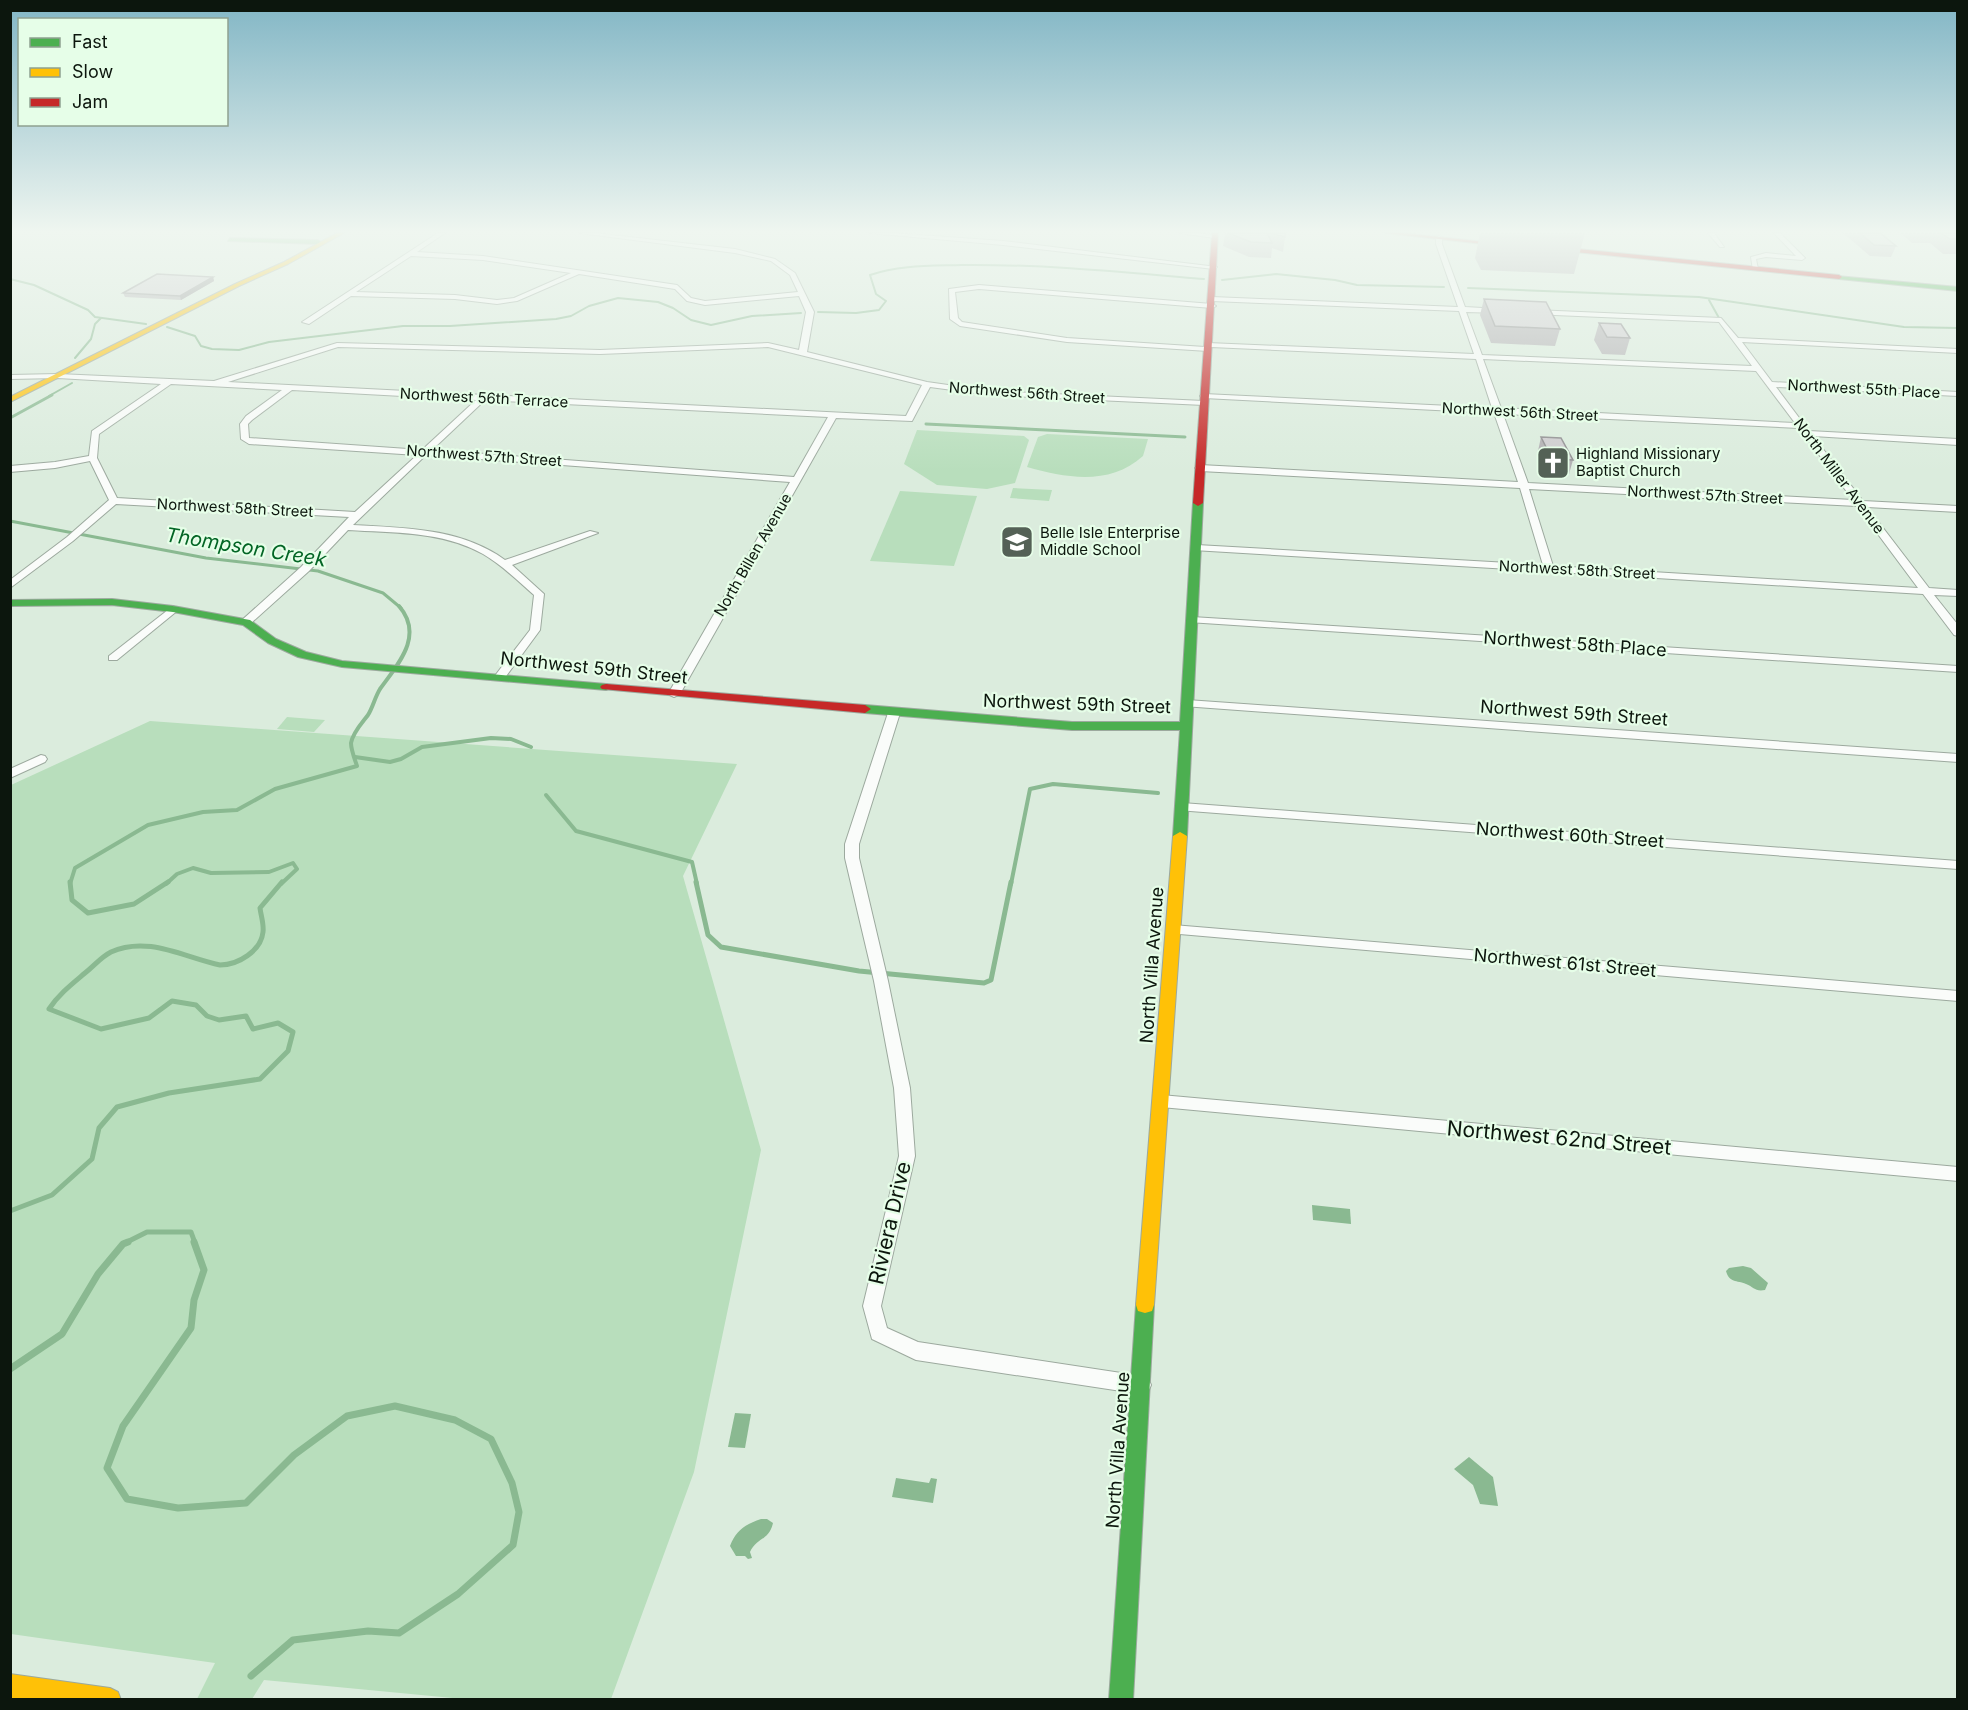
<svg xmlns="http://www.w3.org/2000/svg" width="1968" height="1710" viewBox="0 0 1968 1710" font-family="Inter,sans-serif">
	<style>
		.green { fill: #b8debc }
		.water { fill: #8ab991 }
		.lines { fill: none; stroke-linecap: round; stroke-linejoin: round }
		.stream-far4 { stroke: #8ab991; stroke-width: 2 }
		.stream-far3 { stroke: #8ab991; stroke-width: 3 }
		.stream-far2 { stroke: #8ab991; stroke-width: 4 }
		.stream-far1 { stroke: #8ab991; stroke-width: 5 }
		.stream { stroke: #8ab991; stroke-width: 7 }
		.street-casing { stroke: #9ca99e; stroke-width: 2 }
		.fast-casing { stroke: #9ca99e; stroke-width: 2 }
		.slow-casing { stroke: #9ca99e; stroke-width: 2 }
		.jam-casing { stroke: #9ca99e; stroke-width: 2 }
		.street { fill: #fafcfa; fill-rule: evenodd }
		.fast { fill: #4caf50; fill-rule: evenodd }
		.slow { fill: #ffc107; fill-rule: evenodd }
		.jam { fill: #c62828; fill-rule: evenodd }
		.wall { fill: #b1afb2 }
		.shaded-wall { fill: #908f91 }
		.building { fill: #cecccf; stroke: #908f91; stroke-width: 1.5 }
		.labels { text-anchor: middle; stroke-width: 4.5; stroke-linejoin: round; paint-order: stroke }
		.far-street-label { font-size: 15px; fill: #0c160d; stroke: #e6fee8 }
		.far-poi-label { font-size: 15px; fill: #0c160d; stroke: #e6fee8; text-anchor: start }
		.street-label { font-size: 18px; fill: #0c160d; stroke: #e6fee8 }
		.water-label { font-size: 20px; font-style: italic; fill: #036525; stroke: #e6fee8 }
		.near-street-label { font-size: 21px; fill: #0c160d; stroke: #e6fee8 }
	</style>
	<rect width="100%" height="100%" fill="#dbecdd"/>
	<g class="green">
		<polygon points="917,430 1024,436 1029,440 1015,483 987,489 937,485 904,464"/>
		<path d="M1047,434L1148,439L1143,456C1110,486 1066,478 1027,467L1038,437Z"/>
		<polygon points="1013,488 1052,490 1049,501 1010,498"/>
		<polygon points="900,491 977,496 954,566 870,561"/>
		<polygon points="287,717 325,720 314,732 277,729"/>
		<polygon points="150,721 737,764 683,876 761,1150 694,1472 611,1699 463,1699 264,1680 252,1699 197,1699 215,1663 11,1634 11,785"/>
	</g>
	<g class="water">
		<polygon points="1312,1205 1350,1209 1351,1224 1313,1220"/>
		<path d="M1743,1266L1751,1268L1768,1283L1765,1290C1755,1292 1754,1287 1746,1284C1737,1280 1729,1283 1726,1271L1729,1268Z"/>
		<polygon points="735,1413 751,1414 745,1448 728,1447"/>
		<polygon points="1469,1457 1493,1477 1498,1506 1480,1504 1473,1485 1454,1469"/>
		<polygon points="896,1478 929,1483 931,1478 937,1479 933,1503 892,1497"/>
		<path d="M761,1519H767L773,1523C769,1541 757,1537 750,1552L752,1558L748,1559L745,1556H736L730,1546C736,1530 746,1524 761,1519Z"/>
	</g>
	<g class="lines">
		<g class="stream-far4">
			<polyline points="10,279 34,285 88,310 95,317 146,324"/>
			<polyline points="1222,280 1276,274 1335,280 1357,285 1444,287"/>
			<polyline points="1468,288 1699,297 1904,327 1958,328"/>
			<polyline points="1709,300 1719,318"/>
			<path d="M818,312L856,313L879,310L886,301L876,294L870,275C899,265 930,266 961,265C1042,264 1123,272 1204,279"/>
			<polyline points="167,327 195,336 201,346 212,349 239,350 269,342 403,326 450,326 556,319 571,316 589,306 618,298 658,302 673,308 691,320 711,325 752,316 801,313"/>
			<polyline points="75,358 91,339 95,324 101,318"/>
			<polyline points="49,396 72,383"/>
		</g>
		<g class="stream-far3">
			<polyline points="10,418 52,395"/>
			<polyline points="926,424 1185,437"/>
			<polyline points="10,521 206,558 318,571 383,593 401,608"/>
		</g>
		<g class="stream-far2">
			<polyline points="355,757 390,762 401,759 422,747 491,738 511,739 531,747"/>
			<polyline points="546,795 576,831 692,862 697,884"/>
			<path d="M70,884L75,868L148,825L203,812L237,810L275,789L357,766C355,760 351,750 351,743C353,732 362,723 368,715C373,707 375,697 380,689C397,665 425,636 399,606"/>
			<polyline points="166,884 177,874 193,868 211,873 269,872 293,863 297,869 281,884"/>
			<polyline points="1011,884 1030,789 1053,784 1158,793"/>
		</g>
		<g class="stream-far1">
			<polyline points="70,882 72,900 88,913 134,904 168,882"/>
			<polyline points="696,882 708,935 721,947 859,971 984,983 991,980 1011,882"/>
			<path d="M10,1211L52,1195L92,1159L99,1128L117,1107L169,1093L260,1079L288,1051L293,1032L278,1023L253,1029L246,1016L219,1020L207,1016L196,1005L172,1001L149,1018L101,1029L49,1009C59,994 72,984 85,973C94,966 101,957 111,952C148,935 185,958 220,965C238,965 261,951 263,932C264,924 261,916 260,908L282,882"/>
			<polyline points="125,1243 147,1232 191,1232 195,1243"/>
		</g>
		<g class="stream">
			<polyline points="194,1242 204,1270 194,1300 191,1328 123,1426 107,1468 127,1499 178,1508 246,1503 294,1455 347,1416 395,1406 455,1420 491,1439 512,1483 519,1512 513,1545 458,1594 399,1633 368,1631 293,1640 251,1676"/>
			<polyline points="10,1369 62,1334 98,1274 123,1244 128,1242"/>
		</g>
		<g class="street-casing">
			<g id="street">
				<path d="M438,233H445L417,252L483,256L677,285L691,298L705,301L798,292L790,275L771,261L735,253L579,233H594L735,249L775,259L795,273L814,312L807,352L927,382L990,391L1204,401L1208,403L1204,405L990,395L930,387L912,421L836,418L680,694L674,697L668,694L790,482L426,455L353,525C406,528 461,528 505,560L590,531L598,533L512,565L544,594L540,630L504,679L500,680L494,677L530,630L534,595C518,581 502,565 483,554C443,531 393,533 348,530L309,571L250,624H242V620L301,567L349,517L116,504L73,541L10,588V580L67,537L109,500L90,461L55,468L10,472V466L55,462L89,456L92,431L161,384L58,378L10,379V375L58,374L214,381L337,343L600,350L768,343L799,350L806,312L799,296L705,305L687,301L675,289L579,274L517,301L497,304L455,299L351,296L309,324L302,322ZM411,256L483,260L571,273L514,298L497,300L455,295L356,292ZM338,347L600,354L768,347L922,385L906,416L228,382ZM171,384L282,390L246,416L240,424L241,439L249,444L417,455L355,512L117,498L97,458L99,434ZM292,390L476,400L422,450L249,438L248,424L252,420ZM485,400L828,417L794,477L432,450Z"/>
				<polygon points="869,233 891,233 1003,241 1217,267 1214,269 1003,245"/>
				<polygon points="1179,233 1198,233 1218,236 1215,238"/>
				<polygon points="1708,233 1714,233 1724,247 1720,247"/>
				<polygon points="1774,233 1780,233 1805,258 1802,260 1766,257 1756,259 1758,269 1753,270 1751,257 1766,253 1796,256"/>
				<path d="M1439,236L1442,238V244L1465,307L1500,309L1504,311L1500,313L1466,312L1482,355L1752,366L1719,322L1531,314V310H1534L1721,318L1738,338L1958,349V353L1742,342L1772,382L1958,392V396L1776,387L1809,431L1958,439V445L1813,436L1863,501L1958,506V512L1867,507L1929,588L1958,590V596L1934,595L1958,625V636L1954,635L1923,594L1193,550L1192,548L1197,545L1543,565L1520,488L1200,471L1195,468L1200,465L1518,482L1494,413L1204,398L1200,396L1204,394L1492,408L1476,359L1211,347V351H1208L1067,342L960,326L950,319L949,289L979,285L1212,304L1216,306L1212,308L979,289L955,292L958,318L962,322L1067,338L1205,347V343H1208L1474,354L1459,311L1212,301L1208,299L1212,297L1458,307L1436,244V238ZM1483,359L1756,371L1795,423L1501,408ZM1503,414L1799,428L1853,500L1528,483ZM1529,489L1857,506L1918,588L1553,566Z"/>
				<polygon points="173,606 178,609 177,611 117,660 109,660 109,656"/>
				<polygon points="1192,617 1958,666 1958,672 1188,622 1188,618"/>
				<polygon points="1187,700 1958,754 1958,762 1183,706 1181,704 1183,702"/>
				<polygon points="894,709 900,713 859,844 859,858 888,981 910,1088 915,1156 881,1306 887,1328 918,1342 1141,1376 1148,1378 1151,1385 1148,1392 1141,1394 916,1360 872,1339 863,1306 899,1156 894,1088 874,981 845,858 845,844 888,713"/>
				<polygon points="41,755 45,756 47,759 45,762 10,778 10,769"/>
				<polygon points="1182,803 1958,861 1958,869 1177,810 1176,807"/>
				<polygon points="1173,925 1958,991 1958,1001 1168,933 1166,930 1168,927"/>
				<polygon points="1161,1095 1958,1167 1958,1181 1161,1107 1155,1106 1153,1101 1155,1096"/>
			</g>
		</g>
		<g class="fast-casing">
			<g id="fast">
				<polygon points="230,238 318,240 321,242 318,244 228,241"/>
				<polygon points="1837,276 1958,287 1958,291 1839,279"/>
				<polygon points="1198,500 1203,503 1187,836 1185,839 1175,839 1173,836 1180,730 1072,730 865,713 859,709 865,705 1072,722 1180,722 1193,503"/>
				<polygon points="112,599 173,606 250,620 276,639 306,652 342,661 606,684 612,687 606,690 342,667 298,657 268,643 243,625 173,612 112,605 10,606 10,600"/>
				<polygon points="1145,1297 1152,1299 1154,1305 1133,1700 1109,1700 1136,1305 1138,1299"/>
			</g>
		</g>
		<g class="slow-casing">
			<g id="slow">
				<polygon points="337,233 344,233 288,264 239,286 10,402 10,397 235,284 284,262"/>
				<polygon points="1180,832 1187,836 1154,1305 1152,1311 1145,1313 1138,1311 1136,1305 1173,836"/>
				<polygon points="10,1674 110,1688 118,1692 121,1700 10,1698"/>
			</g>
		</g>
		<g class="jam-casing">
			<g id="jam">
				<polygon points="1212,233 1218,233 1203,503 1198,506 1193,503"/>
				<polygon points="1385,233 1403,233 1513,245 1510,247"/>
				<polygon points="1548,246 1839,275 1842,277 1839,279 1546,249"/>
				<polygon points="606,684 865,705 871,709 865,713 602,689 600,687 602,685"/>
			</g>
		</g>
		<use href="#street" class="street"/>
		<use href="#fast" class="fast"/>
		<use href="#slow" class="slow"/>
		<use href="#jam" class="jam"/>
	</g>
	<g class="wall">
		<polygon points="1225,233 1285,233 1285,237 1283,252 1272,248 1271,258 1249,257 1223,246"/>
		<polygon points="1480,233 1585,233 1574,274 1481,270 1475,258"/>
		<polygon points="1843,233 1880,233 1896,246 1891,257 1870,256"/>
		<polygon points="1900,233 1958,233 1958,254 1943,254 1930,243 1912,243"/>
		<polygon points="213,277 214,281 181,300 125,297 123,293"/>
		<polygon points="1484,299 1560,329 1555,346 1491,343 1480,315"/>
		<polygon points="1599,323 1630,338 1625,355 1602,354 1594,340"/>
		<polygon points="1541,437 1573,460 1569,474 1548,473 1538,451"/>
	</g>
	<polygon class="shaded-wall" points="213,277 214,281 181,300 180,296"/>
	<g class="building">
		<polygon points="1228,233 1267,233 1272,243 1251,242"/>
		<polygon points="1270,233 1285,233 1285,237"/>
		<polygon points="1860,233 1880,233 1896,246 1874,245"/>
		<polygon points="1941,233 1958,233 1958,239 1950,239"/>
		<polygon points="157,274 213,277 180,296 123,293"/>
		<polygon points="1484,299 1546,302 1560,329 1495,326"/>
		<polygon points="1599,323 1621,324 1630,338 1607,337"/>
		<polygon points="1541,437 1561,438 1573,460 1552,459"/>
	</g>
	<linearGradient id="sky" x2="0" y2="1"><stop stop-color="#82b6c5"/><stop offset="0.49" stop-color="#eff6f0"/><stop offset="1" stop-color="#eff6f0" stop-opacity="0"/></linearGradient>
	<rect width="1968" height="472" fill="url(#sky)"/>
	<defs>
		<g id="church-square" transform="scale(1.725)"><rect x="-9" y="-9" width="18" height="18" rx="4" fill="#546156" stroke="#e6fee8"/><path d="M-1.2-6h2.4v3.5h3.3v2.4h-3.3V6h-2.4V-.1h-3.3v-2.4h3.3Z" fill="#fff"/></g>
		<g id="school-square" transform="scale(1.725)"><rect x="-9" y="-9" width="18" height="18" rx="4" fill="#546156" stroke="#e6fee8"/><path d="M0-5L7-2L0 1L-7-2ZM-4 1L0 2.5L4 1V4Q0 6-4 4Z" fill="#fff"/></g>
	</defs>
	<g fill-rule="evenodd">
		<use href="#church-square" x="1553" y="463"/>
		<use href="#school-square" x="1017" y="542"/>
	</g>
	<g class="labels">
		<g class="far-street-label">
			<text transform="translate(1864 389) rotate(3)" y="5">Northwest 55th Place</text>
			<text transform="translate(1027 393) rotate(4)" y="5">Northwest 56th Street</text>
			<text transform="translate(484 398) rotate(3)" y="5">Northwest 56th Terrace</text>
			<text transform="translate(1520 412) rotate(3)" y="5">Northwest 56th Street</text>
			<text transform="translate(484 456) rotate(4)" y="5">Northwest 57th Street</text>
			<text transform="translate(1839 476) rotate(53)" y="5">North Miller Avenue</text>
			<text transform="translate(1705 495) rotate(3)" y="5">Northwest 57th Street</text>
			<text transform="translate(235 508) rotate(3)" y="5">Northwest 58th Street</text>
			<text transform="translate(753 555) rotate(-60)" y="5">North Billen Avenue</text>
			<text transform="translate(1577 570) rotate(3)" y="5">Northwest 58th Street</text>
		</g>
		<g class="far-poi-label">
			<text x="1576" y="459">Highland Missionary<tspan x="1576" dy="17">Baptist Church</tspan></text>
			<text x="1040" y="538">Belle Isle Enterprise<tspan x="1040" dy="17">Middle School</tspan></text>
		</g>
		<g class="street-label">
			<text transform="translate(1575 644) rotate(4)" y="6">Northwest 58th Place</text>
			<text transform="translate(594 668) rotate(6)" y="6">Northwest 59th Street</text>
			<text transform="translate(1077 704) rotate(2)" y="6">Northwest 59th Street</text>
			<text transform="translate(1574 713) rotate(4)" y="6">Northwest 59th Street</text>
			<text transform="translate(1570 835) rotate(4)" y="6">Northwest 60th Street</text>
			<text transform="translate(1565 963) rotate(5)" y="6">Northwest 61st Street</text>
			<text transform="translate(1152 965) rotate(-86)" y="6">North Villa Avenue</text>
			<text transform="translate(1118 1450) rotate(-86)" y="6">North Villa Avenue</text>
		</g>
		<g class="water-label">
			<text transform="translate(246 547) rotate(9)" y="7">Thompson Creek</text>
		</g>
		<g class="near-street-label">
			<text transform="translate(1559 1138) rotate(5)" y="7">Northwest 62nd Street</text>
			<text transform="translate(890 1223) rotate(-77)" y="7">Riviera Drive</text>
		</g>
	</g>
	<rect width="1968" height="1710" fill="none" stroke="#0c160d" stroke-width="24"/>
	<rect x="18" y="18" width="210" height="108" fill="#e6fee8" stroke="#8fa190" stroke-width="1.5"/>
	<rect x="30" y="38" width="30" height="9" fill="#4caf50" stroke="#8fa190" stroke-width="1.5"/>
	<text x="72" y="48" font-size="18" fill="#0c160d">Fast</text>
	<rect x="30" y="68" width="30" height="9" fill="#ffc107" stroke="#8fa190" stroke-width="1.5"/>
	<text x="72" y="78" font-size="18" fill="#0c160d">Slow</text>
	<rect x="30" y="98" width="30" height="9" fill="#c62828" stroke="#8fa190" stroke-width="1.5"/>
	<text x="72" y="108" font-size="18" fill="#0c160d">Jam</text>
</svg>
